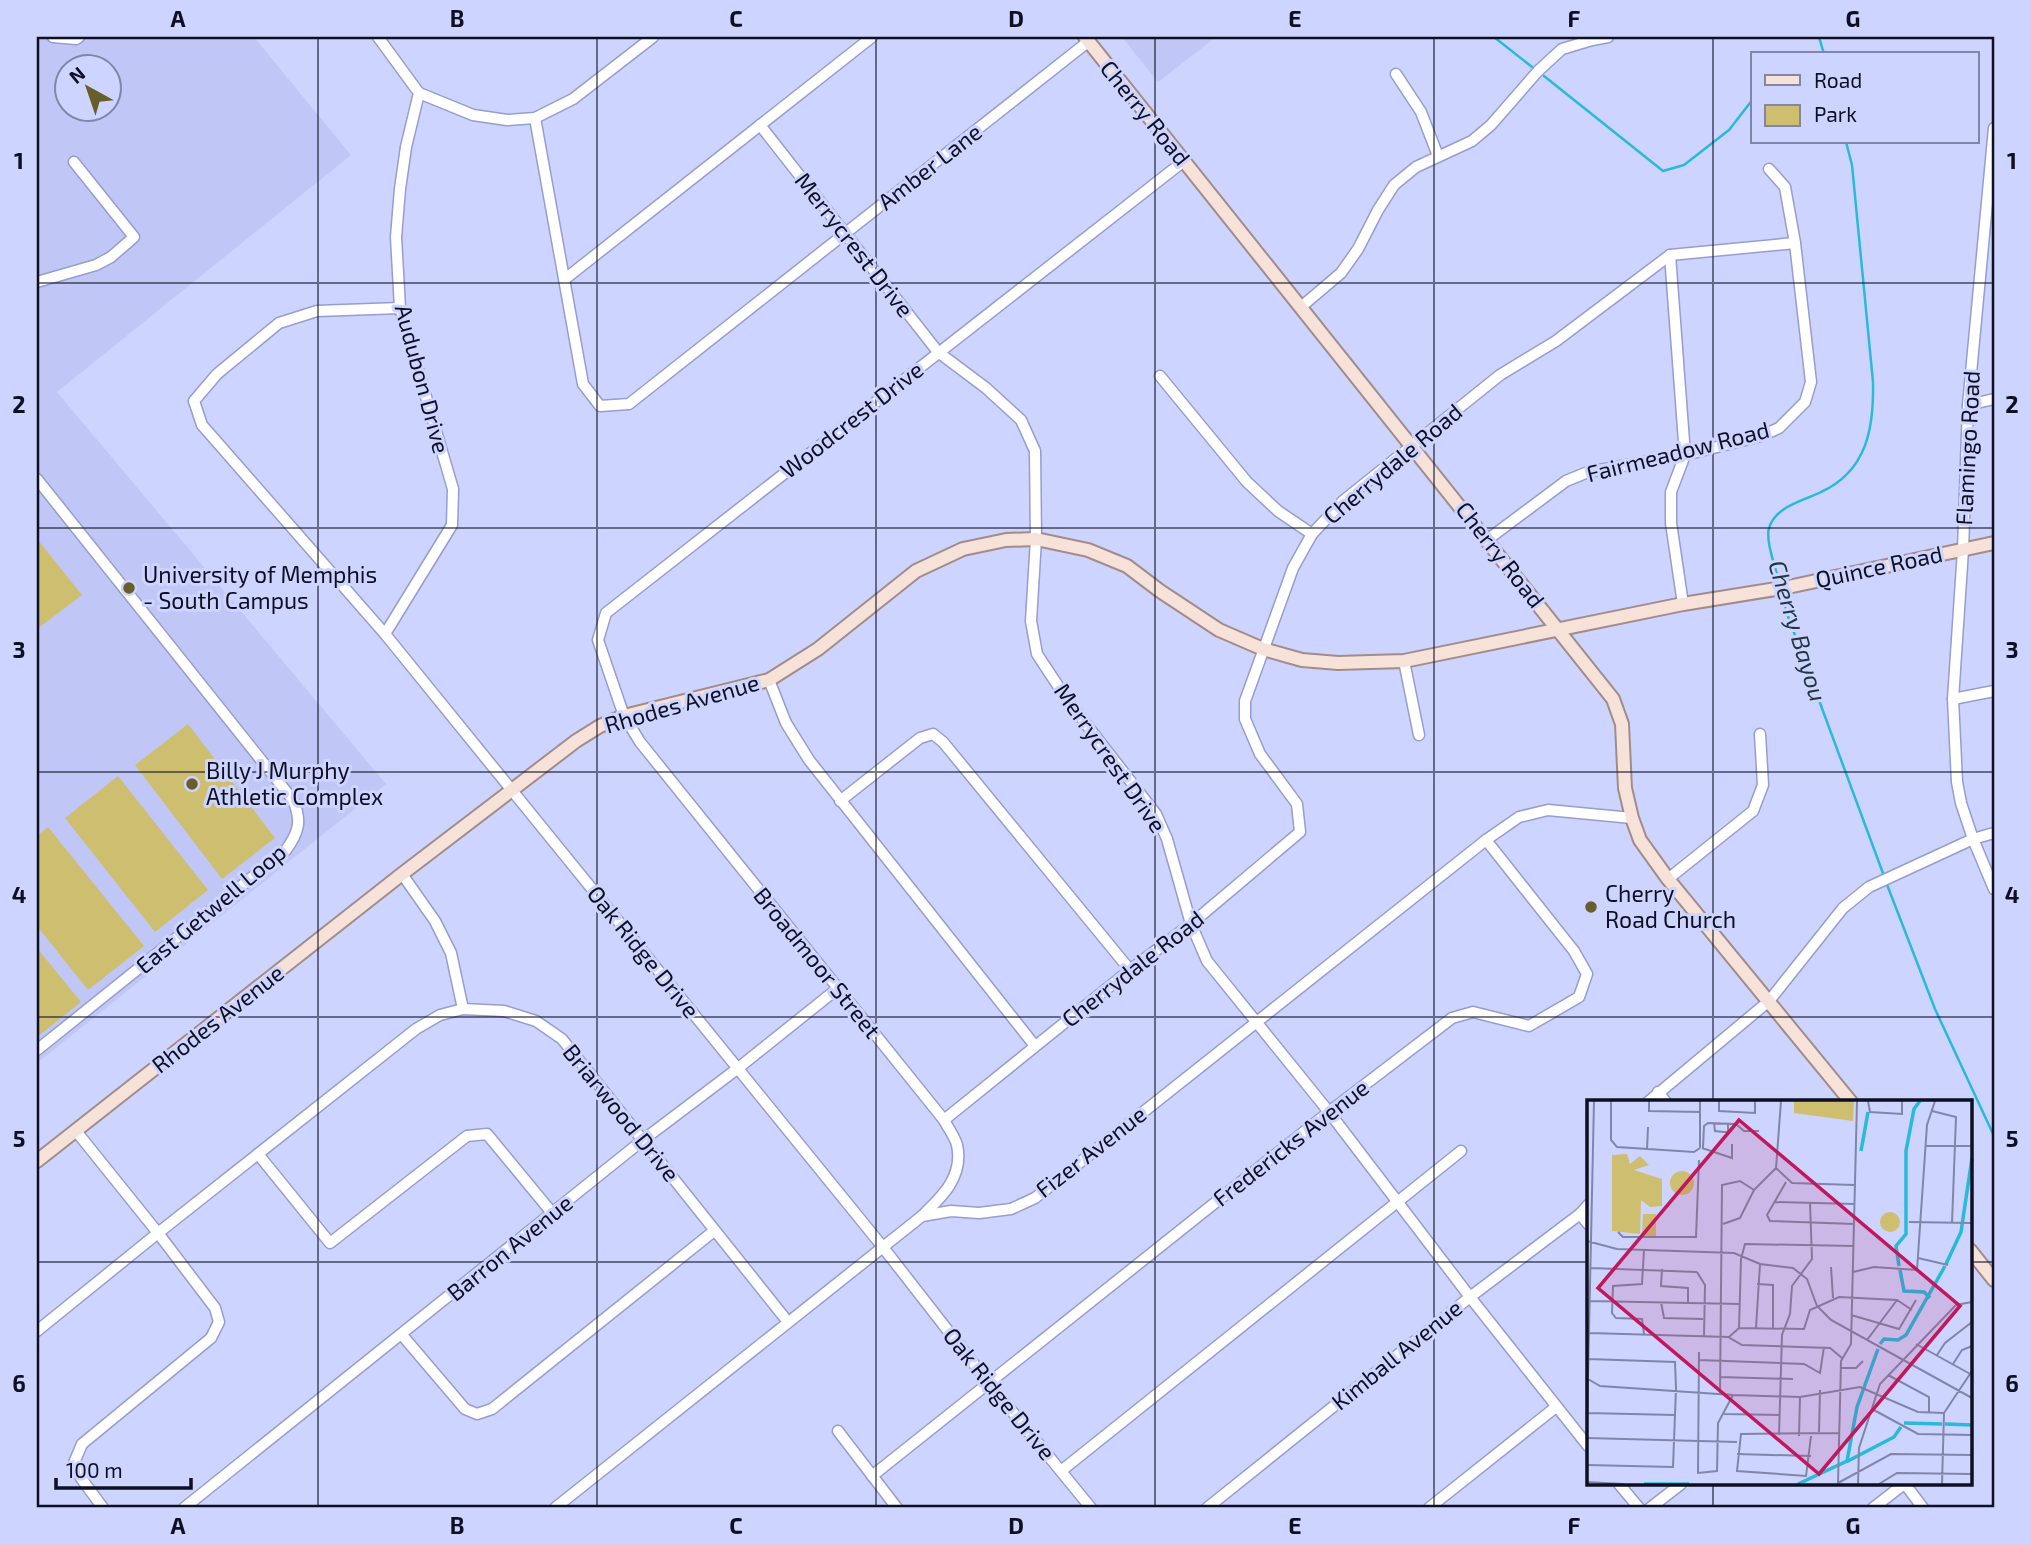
<svg xmlns="http://www.w3.org/2000/svg" width="2031" height="1545" viewBox="0 0 2031 1545" font-family="'Exo 2',sans-serif">
	<style>
		.built { fill: #c0c7f7; fill-rule: evenodd }
		.green { fill: #cebe6f }
		.lines { fill: none; stroke-linecap: round; stroke-linejoin: round }
		.stream { stroke: #29b9db; stroke-width: 2.5 }
		.minor-casing { stroke: #969dcf; stroke-width: 13 }
		.major-casing { stroke: #a28c8a; stroke-width: 16 }
		.minor { stroke: #fff; stroke-width: 10 }
		.major { stroke: #f7e2da; stroke-width: 12 }
		.grid { fill: none; stroke: #0e1022; stroke-width: 2; stroke-opacity: 0.55 }
		.poi-dot { fill: #685e2b; stroke: #cdd4ff; stroke-width: 2.5 }
		.labels { text-anchor: middle; stroke-width: 6; stroke-linejoin: round; paint-order: stroke }
		.street-label { font-size: 23px; fill: #0e1022; stroke: #cdd4ff }
		.poi-label { font-size: 23px; fill: #0e1022; stroke: #cdd4ff; text-anchor: start }
		.water-label { font-size: 24px; font-style: italic; fill: #1f363c; stroke: #cdd4ff }
		.inset-river { fill: none; stroke: #29b9db; stroke-width: 3.5 }
		.inset-road { fill: none; stroke: #8186a7; stroke-width: 2 }
		.view { fill: #c2185b; fill-opacity: 0.15; stroke: #c2185b; stroke-width: 3.5 }
		.inset-edge { fill: none; stroke: #0e1022; stroke-width: 3.5 }
		.neatline { fill: none; stroke: #0e1022; stroke-width: 2.5 }
		.grid-label { font-size: 23px; text-anchor: middle; font-weight: bold; fill: #0e1022 }
	</style>
	<rect width="100%" height="100%" fill="#cdd4ff"/>
	<g class="built">
		<path d="M37,37H254L351,155L57,392L386,784L37,1063ZM66,66H108V108H66Z"/>
		<polygon points="1122,37 1216,37 1158,82"/>
	</g>
	<g class="green">
		<polygon points="37,539 82,595 37,629 37,655"/>
		<polygon points="188,724 275,838 222,879 135,765"/>
		<polygon points="118,776 208,890 155,932 65,818"/>
		<polygon points="48,827 144,946 88,990 37,926 37,836"/>
		<polygon points="37,948 81,1002 37,1037"/>
	</g>
	<g class="lines">
		<g class="stream">
			<polyline points="1494,37 1532,67"/>
			<polyline points="1819,37 1824,54"/>
			<polyline points="1544,76 1663,171 1684,165 1729,130 1753,99"/>
			<path d="M1780,586C1777,571 1765,541 1769,528C1776,506 1803,501 1821,492C1867,471 1874,428 1873,382L1852,165L1846,142"/>
			<polyline points="1782,592 1786,611 1884,876"/>
			<polyline points="1886,882 1935,1009 1994,1136"/>
		</g>
		<g class="minor-casing">
			<g id="minor">
				<polyline points="53,37 76,39 79,37"/>
				<polyline points="378,37 419,93 406,147 400,189 396,237 400,308 453,489 452,525 385,634"/>
				<polyline points="1396,74 1421,112 1438,156"/>
				<polyline points="419,93 473,115 507,120 535,118 573,99 653,37"/>
				<polyline points="535,118 583,384 600,406 629,404 1089,41"/>
				<polyline points="760,125 938,352 986,388 1021,420 1035,451 1036,539 1031,621 1037,654 1068,701 1156,814 1167,839 1191,924 1207,961 1329,1112 1470,1297 1588,1446"/>
				<polyline points="1994,128 1968,405 1963,550 1953,699 1957,782 1961,803 1973,839 1994,889"/>
				<polyline points="1670,255 1685,455 1671,492 1671,523 1683,604"/>
				<polyline points="565,279 872,37"/>
				<polyline points="37,282 96,265 111,257 134,237 74,162"/>
				<polyline points="1301,307 1341,273 1358,249 1378,210 1394,185 1416,167 1472,141 1491,125 1538,71 1562,49 1592,40 1608,37"/>
				<polyline points="400,308 317,311 279,323 217,374 194,401 202,425 385,634 882,1246 988,1382 1091,1508"/>
				<polyline points="1160,376 1247,482 1278,511 1312,534"/>
				<polyline points="1968,405 1994,399"/>
				<path d="M37,479L293,800C302,821 299,832 286,850L37,1050"/>
				<polyline points="1487,540 1566,481 1588,472 1685,455 1761,436 1779,428 1805,402 1811,382 1795,243 1785,187 1769,169"/>
				<polyline points="1404,661 1419,735"/>
				<polyline points="769,680 786,723 809,760 1035,1046"/>
				<polyline points="1953,699 1994,691"/>
				<polyline points="840,801 920,738 933,734 943,742 1130,970"/>
				<polyline points="402,874 435,921 451,953 463,1009"/>
				<polyline points="1668,879 1753,811 1763,785 1760,734"/>
				<polyline points="1658,1092 1666,1102"/>
				<polyline points="1648,1102 1769,1001 1843,908 1869,887 1973,839 1994,833"/>
				<polyline points="944,1120 1130,970 1191,924 1300,832 1297,804 1260,754 1245,719 1245,701 1293,568 1312,534 1343,501 1500,375 1556,341 1670,255 1795,243"/>
				<polyline points="76,1131 158,1233 215,1308 219,1322 211,1338 82,1444 74,1463 81,1478 103,1508"/>
				<polyline points="258,1154 330,1243 467,1136 487,1134 553,1214"/>
				<polyline points="1580,1214 1588,1224"/>
				<path d="M922,1216C942,1197 964,1176 957,1145C955,1137 948,1128 944,1120L640,742L624,716L598,640L606,613L1184,161"/>
				<polyline points="37,1331 158,1233 416,1029 440,1015 463,1009 504,1011 536,1021 562,1039 788,1322"/>
				<polyline points="402,1335 465,1409 477,1414 492,1409 714,1231"/>
				<polyline points="838,1431 897,1508"/>
				<polyline points="1061,1471 1461,1151"/>
				<polyline points="872,1476 1329,1112 1452,1018 1473,1012 1529,1026 1579,997 1587,974 1574,951 1486,840"/>
				<polyline points="1619,1484 1639,1508"/>
				<polyline points="1905,1484 1923,1508"/>
				<polyline points="184,1508 643,1140 737,1069 837,989"/>
				<polyline points="555,1508 922,1216 951,1211 979,1213 1011,1209 1035,1198 1486,840 1519,817 1548,810 1632,818"/>
				<polyline points="1207,1508 1470,1297 1580,1214 1588,1205"/>
				<polyline points="1429,1508 1556,1407"/>
				<polyline points="1650,1508 1681,1484"/>
				<polyline points="1873,1508 1904,1484"/>
			</g>
		</g>
		<g class="major-casing">
			<g id="major">
				<path d="M1085,37C1261,257 1438,477 1613,699L1622,724L1625,788L1632,818L1640,840L1668,879L1851,1102"/>
				<polyline points="37,1161 402,874 576,741 600,726 624,716 769,680 818,649 916,571 963,549 1006,540 1036,539 1088,550 1127,566 1160,591 1219,630 1263,649 1302,660 1338,663 1404,661 1683,604 1788,587 1994,543"/>
				<polyline points="1970,1250 1994,1280"/>
			</g>
		</g>
		<use href="#minor" class="minor"/>
		<use href="#major" class="major"/>
	</g>
	<path class="grid" d="M318,37V1508M597,37V1508M876,37V1508M1155,37V1508M1434,37V1508M1713,37V1102M37,283H1994M37,528H1994M37,772H1994M37,1017H1994M37,1262H1588M1970,1262H1994M1713,1484V1508"/>
	<g class="poi-dot">
		<circle cx="129" cy="588" r="7"/>
		<circle cx="192" cy="784" r="7"/>
		<circle cx="1591" cy="907" r="7"/>
	</g>
	<g class="labels">
		<g class="street-label">
			<text transform="translate(1145 113) rotate(51)" y="8">Cherry Road</text>
			<text transform="translate(930 167) rotate(-38)" y="8">Amber Lane</text>
			<text transform="translate(854 245) rotate(52)" y="8">Merrycrest Drive</text>
			<text transform="translate(422 379) rotate(75)" y="8">Audubon Drive</text>
			<text transform="translate(852 420) rotate(-38)" y="8">Woodcrest Drive</text>
			<text transform="translate(1968 448) rotate(-87)" y="8">Flamingo Road</text>
			<text transform="translate(1678 452) rotate(-14)" y="8">Fairmeadow Road</text>
			<text transform="translate(1393 464) rotate(-40)" y="8">Cherrydale Road</text>
			<text transform="translate(1500 555) rotate(52)" y="8">Cherry Road</text>
			<text transform="translate(1879 567) rotate(-12)" y="8">Quince Road</text>
			<text transform="translate(682 704) rotate(-16)" y="8">Rhodes Avenue</text>
			<text transform="translate(1110 758) rotate(55)" y="8">Merrycrest Drive</text>
			<text transform="translate(211 909) rotate(-40)" y="8">East Getwell Loop</text>
			<text transform="translate(643 952) rotate(51)" y="8">Oak Ridge Drive</text>
			<text transform="translate(817 963) rotate(51)" y="8">Broadmoor Street</text>
			<text transform="translate(1133 969) rotate(-38)" y="8">Cherrydale Road</text>
			<text transform="translate(218 1019) rotate(-38)" y="8">Rhodes Avenue</text>
			<text transform="translate(621 1113) rotate(51)" y="8">Briarwood Drive</text>
			<text transform="translate(1291 1143) rotate(-38)" y="8">Fredericks Avenue</text>
			<text transform="translate(1091 1152) rotate(-38)" y="8">Fizer Avenue</text>
			<text transform="translate(510 1248) rotate(-39)" y="8">Barron Avenue</text>
			<text transform="translate(1397 1355) rotate(-39)" y="8">Kimball Avenue</text>
			<text transform="translate(999 1394) rotate(51)" y="8">Oak Ridge Drive</text>
		</g>
		<g class="poi-label">
			<text x="143" y="583">University of Memphis<tspan x="143" dy="26">- South Campus</tspan></text>
			<text x="206" y="779">Billy J Murphy<tspan x="206" dy="26">Athletic Complex</tspan></text>
			<text x="1605" y="902">Cherry<tspan x="1605" dy="26">Road Church</tspan></text>
		</g>
		<g class="water-label">
			<text transform="translate(1797 631) rotate(73)" y="8">Cherry Bayou</text>
		</g>
	</g>
	<g transform="translate(1587 1100)">
		<rect width="385" height="385" fill="#cdd4ff"/>
		<path d="M207,1H267L266,21L207,13ZM40,54L43,64L53,56L62,65L47,70L75,79V106L63,107L54,100L53,134L25,131V55ZM83 83a12 12 0 1 1 24 0a12 12 0 1 1-24 0ZM293 122a10 10 0 1 1 20 0a10 10 0 1 1-20 0ZM56,114H69V137L55,136Z" fill="#cebe6f"/>
		<path class="inset-river" d="M274,51L281,12M359,164L374,132L385,58M312,166L309,146L319,134V51L327,9L333,1M313,170L317,191L337,192L343,198M293,244L297,239L311,240L319,235L358,166M317,323L355,324M358,324L385,325M259,362L307,337L314,327M57,384H102M211,384L260,361L270,307L291,249"/>
		<path class="inset-road" d="M24,1V40L30,47L107,52L113,48M62,1V11L113,12M132,1V11L168,13V1M281,1L283,12L315,14V1M345,11L369,17L365,123M127,23L128,31L137,32H141V24M339,46H385M113,48V1M115,48L145,58V44M116,48L117,26L121,23L149,24L157,31H172M60,50L61,27M189,68L205,83L267,85M199,82L180,115L183,121L267,124M188,102L267,104M322,122L385,123M136,124L153,118L167,90L189,68L194,1M31,132L36,137H109L112,60M0,141L30,149L147,153L173,164L206,168L220,179L230,206L244,220L385,298M331,158L361,165M244,167L246,198M4,168L110,172M75,169L74,186L101,188V203M110,172L118,185L117,236M266,172L287,167L330,170L340,25L348,1M170,184L186,185V229M2,201L153,204M74,202L77,218L116,219M264,215L312,229L329,200M152,228L217,229L223,210L252,197L310,200L325,210M169,228L173,164M2,233L141,237L155,245L243,248L255,258M57,234L55,219L29,218L25,213L26,186L55,184L57,150M142,237L152,228L154,159L158,144L266,146M280,240L310,200M329,244L385,275M112,252L111,373L130,371L131,323L146,295M350,255L358,243L385,222M112,260L217,264L233,273L237,247M366,264L375,250L385,246M253,268H269L276,261M301,275L342,297V313M133,277L206,279M1,279L13,286L146,295L213,297L273,287L331,312L357,313M133,294L135,85L153,81L167,90M285,309L331,334L385,335M0,313L88,315M137,314L193,315M0,324L7,1M232,332L233,290M192,335L195,235L203,214L205,186L225,159L223,103M212,336L213,297M224,336L219,376L150,371L154,334L252,333M0,338L150,342M150,354L224,356M0,365L86,367L89,288L88,262L1,259M0,382L37,384M251,383L304,354L385,355M251,384L254,261L264,244L270,1M271,384L272,348L293,284L369,205L385,202M292,384L310,373L385,374M355,384L357,313L385,271"/>
		<path class="view" d="M152,20L373,206L232,374L11,188Z"/>
		<rect width="385" height="385" class="inset-edge"/>
	</g>
	<rect width="2031" height="1545" fill="none" stroke="#cdd4ff" stroke-width="77"/>
	<rect x="1751" y="52" width="228" height="91" fill="#cdd4ff" stroke="#8186a7" stroke-width="2"/>
	<rect x="1765" y="75" width="35" height="10" fill="#f7e2da" stroke="#8186a7" stroke-width="2"/>
	<text x="1814" y="88" font-size="21" fill="#0e1022">Road</text>
	<rect x="1765" y="105" width="35" height="21" fill="#cebe6f" stroke="#8186a7" stroke-width="2"/>
	<text x="1814" y="122" font-size="21" fill="#0e1022">Park</text>
	<g transform="translate(88 88) rotate(320)"><circle r="33" fill="#cdd4ff" stroke="#8186a7" stroke-width="2"/>
	<path d="M0-5L12 26L0 18L-12 26Z" fill="#685e2b"/>
	<text y="-10" font-size="19" font-weight="bold" text-anchor="middle" fill="#0e1022">N</text>
	</g>
	<path d="M56 1478v10h135v-10" fill="none" stroke="#0e1022" stroke-width="3.5"/>
	<text x="66" y="1478" font-size="21" fill="#0e1022" stroke="#cdd4ff" stroke-width="5" paint-order="stroke">100 m</text>
	<rect x="38" y="38" width="1955" height="1468" class="neatline"/>
	<g class="grid-label">
		<text x="178" y="27">A</text>
		<text x="457" y="27">B</text>
		<text x="736" y="27">C</text>
		<text x="1016" y="27">D</text>
		<text x="1295" y="27">E</text>
		<text x="1574" y="27">F</text>
		<text x="1853" y="27">G</text>
		<text x="19" y="169">1</text>
		<text x="2012" y="169">1</text>
		<text x="19" y="413">2</text>
		<text x="2012" y="413">2</text>
		<text x="19" y="658">3</text>
		<text x="2012" y="658">3</text>
		<text x="19" y="903">4</text>
		<text x="2012" y="903">4</text>
		<text x="19" y="1147">5</text>
		<text x="2012" y="1147">5</text>
		<text x="19" y="1392">6</text>
		<text x="2012" y="1392">6</text>
		<text x="178" y="1534">A</text>
		<text x="457" y="1534">B</text>
		<text x="736" y="1534">C</text>
		<text x="1016" y="1534">D</text>
		<text x="1295" y="1534">E</text>
		<text x="1574" y="1534">F</text>
		<text x="1853" y="1534">G</text>
	</g>
</svg>
